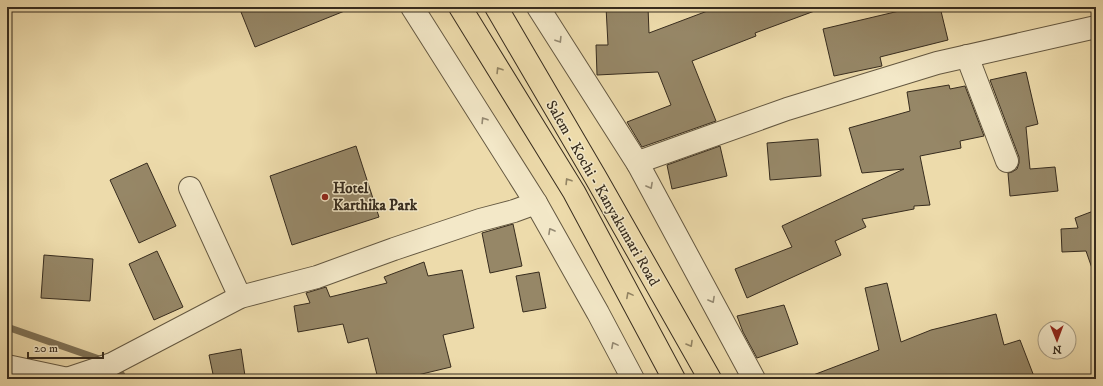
<svg xmlns="http://www.w3.org/2000/svg" width="1103" height="386" viewBox="0 0 1103 386" font-family="'IM FELL DW Pica',serif">
	<style>
		.lines { fill: none; stroke-linecap: round; stroke-linejoin: round }
		.stream { stroke: #7f7256; stroke-width: 7 }
		.building { fill: #968767; stroke: #372c1e }
		.minor-casing { stroke: #645841; stroke-width: 24 }
		.highway-casing { stroke: #372c1e; stroke-width: 24 }
		.minor { stroke: #f3e8c8; stroke-width: 22 }
		.highway { stroke: #eddbab; stroke-width: 22 }
		.oneway { stroke: #958a73 }
		.oneway2 { stroke: #928464 }
		.poi-dot { fill: #8f2418; stroke: #f3e8c8; stroke-width: 1.5 }
		.labels { text-anchor: middle; stroke-width: 3; stroke-linejoin: round; paint-order: stroke }
		.poi-label { font-size: 15px; font-weight: bold; fill: #372c1e; stroke: #f3e8c8; text-anchor: start }
		.street-label { font-size: 15px; fill: #372c1e; stroke: #f3e8c8 }
	</style>
	<rect width="100%" height="100%" fill="#eddbab"/>
	<filter id="stains"><feTurbulence type="fractalNoise" baseFrequency=".005" numOctaves="4"/><feColorMatrix values="0 0 0 0 .2 0 0 0 0 .09 0 0 0 0 .02 0 0 0 .5 -.17"/></filter>
	<radialGradient id="worn" r=".72"><stop offset=".6" stop-color="#630" stop-opacity="0"/><stop offset="1" stop-color="#630" stop-opacity=".3"/></radialGradient>
	<g class="lines">
		<g class="stream">
			<polyline points="7,327 105,361"/>
			<polyline points="116,365 124,379"/>
		</g>
	</g>
	<g class="building">
		<polygon points="239,7 352,7 352,8 255,47"/>
		<polygon points="606,7 648,7 649,33 718,7 820,7 820,9 755,33 756,36 692,61 716,121 642,147 627,122 671,105 658,72 597,75 596,45 608,45"/>
		<polygon points="916,7 940,7 948,40 880,57 882,66 834,76 823,29"/>
		<polygon points="1026,72 1038,124 1026,127 1030,169 1055,167 1058,191 1010,196 1008,173 1012,172 1017,169 1019,163 1019,157 990,80"/>
		<polygon points="949,85 950,89 965,86 984,136 960,141 961,148 920,156 930,205 914,206 914,209 862,219 866,227 835,241 841,255 747,298 735,269 792,247 782,226 904,169 862,173 849,128 910,111 907,92"/>
		<polygon points="818,139 821,176 770,180 767,143"/>
		<polygon points="356,146 379,217 292,245 270,176"/>
		<polygon points="720,146 727,176 672,189 667,165"/>
		<polygon points="147,163 176,226 139,243 110,180"/>
		<polygon points="1096,210 1096,270 1093,271 1086,251 1062,252 1061,229 1078,228 1075,218"/>
		<polygon points="513,224 522,266 490,273 482,233"/>
		<polygon points="157,251 183,307 154,320 129,264"/>
		<polygon points="44,255 93,259 90,301 41,298"/>
		<polygon points="424,262 428,276 462,270 474,328 443,335 451,367 401,379 378,379 368,338 348,343 343,324 298,332 294,306 310,303 306,293 326,287 330,297 387,283 384,277"/>
		<polygon points="539,272 546,308 523,312 516,276"/>
		<polygon points="887,283 901,342 931,330 996,314 1004,345 1020,340 1035,379 809,379 808,377 879,350 865,288"/>
		<polygon points="784,305 798,344 757,358 743,332 737,316"/>
		<polygon points="241,349 245,376 227,379 214,379 209,355"/>
	</g>
	<g class="lines">
		<g class="minor-casing">
			<g id="minor">
				<polyline points="412,7 536,203 598,313 633,379"/>
				<polyline points="538,7 638,164 754,379"/>
				<polyline points="967,56 1007,161"/>
				<polyline points="638,164 644,160 787,109 937,63 1096,27"/>
				<polyline points="190,188 240,297"/>
				<polyline points="7,366 68,379"/>
				<polyline points="67,379 112,364 240,297 317,277 394,249 480,220 514,211 536,203"/>
			</g>
		</g>
		<g class="highway-casing">
			<g id="highway">
				<polyline points="460,7 574,192 674,379"/>
				<polyline points="496,7 596,178 710,379"/>
			</g>
		</g>
		<use href="#minor" class="minor"/>
		<use href="#highway" class="highway"/>
	</g>
	<defs><path id="oneway-chevron" d="M-2-3.5L2.5 0L-2 3.5" fill="none" stroke-width="1.6" stroke-linecap="round" stroke-linejoin="round"/></defs>
	<g class="oneway">
		<use href="#oneway-chevron" transform="translate(559 40) rotate(58)"/>
		<use href="#oneway-chevron" transform="translate(484 120) rotate(-122)"/>
		<use href="#oneway-chevron" transform="translate(650 186) rotate(61)"/>
		<use href="#oneway-chevron" transform="translate(551 231) rotate(-119)"/>
		<use href="#oneway-chevron" transform="translate(712 300) rotate(61)"/>
		<use href="#oneway-chevron" transform="translate(614 345) rotate(-118)"/>
	</g>
	<g class="oneway2">
		<use href="#oneway-chevron" transform="translate(499 70) rotate(-122)"/>
		<use href="#oneway-chevron" transform="translate(568 181) rotate(-122)"/>
		<use href="#oneway-chevron" transform="translate(629 295) rotate(-118)"/>
		<use href="#oneway-chevron" transform="translate(690 344) rotate(60)"/>
	</g>
	<circle class="poi-dot" cx="325" cy="197" r="4"/>
	<g class="labels">
		<g class="poi-label">
			<text x="333" y="193">Hotel<tspan x="333" dy="17">Karthika Park</tspan></text>
		</g>
		<g class="street-label">
			<text transform="translate(603 193) rotate(60)" y="5">Salem - Kochi - Kanyakumari Road</text>
		</g>
	</g>
	<rect width="1103" height="386" fill="none" stroke="#eddbab" stroke-width="24"/>
	<rect x="8" y="8" width="1087" height="370" fill="none" stroke="#372c1e" stroke-width="2"/>
	<rect x="12" y="12" width="1079" height="362" fill="none" stroke="#372c1e"/>
	<g transform="translate(1057 340) rotate(179)"><circle r="19" fill="#f3e8c8" stroke="#a89d84"/>
	<path d="M0-3L7 15L0 10L-7 15Z" fill="#8f2418"/>
	<text y="-6" font-size="11" font-weight="bold" text-anchor="middle" fill="#372c1e">N</text>
	</g>
	<path d="M28 352v6h75v-6" fill="none" stroke="#372c1e" stroke-width="2"/>
	<text x="34" y="352" font-size="12" fill="#372c1e" stroke="#f3e8c8" stroke-width="3" paint-order="stroke">20 m</text>
	<rect width="100%" height="100%" filter="url(#stains)"/>
	<rect width="100%" height="100%" fill="url(#worn)"/>
</svg>
